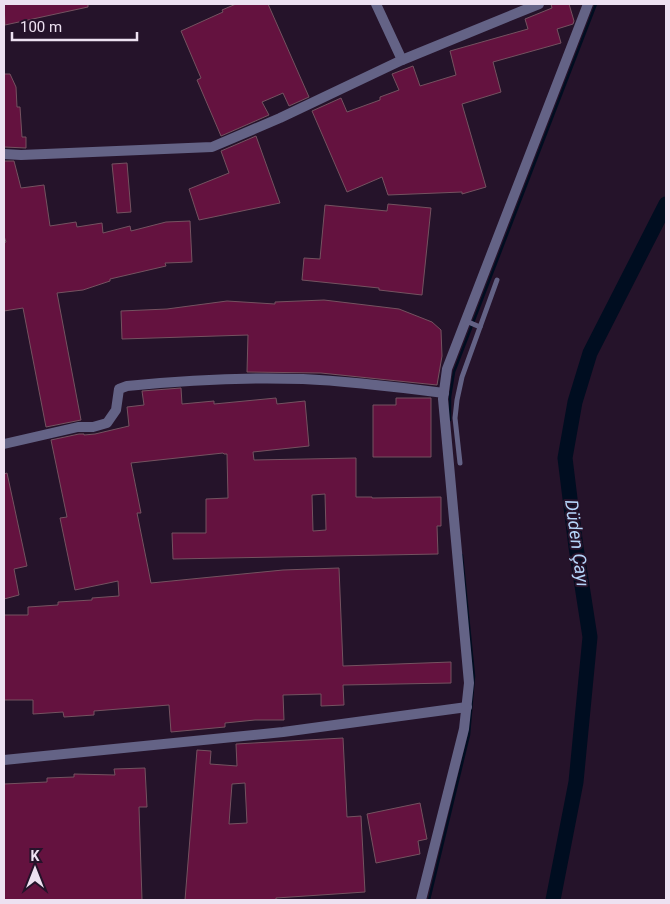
<svg xmlns="http://www.w3.org/2000/svg" width="670" height="904" viewBox="0 0 670 904" font-family="Roboto,sans-serif">
	<style>
		.lines { fill: none; stroke-linecap: round; stroke-linejoin: round }
		.stream { stroke: #000d20; stroke-width: 2.5 }
		.river { stroke: #000d20; stroke-width: 15 }
		.building { fill: #64123f; stroke: #745260; fill-rule: evenodd }
		.service { stroke: #646386; stroke-width: 5 }
		.minor { stroke: #646386; stroke-width: 10 }
		.labels { text-anchor: middle; stroke-width: 4; stroke-linejoin: round; paint-order: stroke }
		.water-label { font-size: 18px; font-style: italic; fill: #b5d4f9; stroke: #25132a }
	</style>
	<rect width="100%" height="100%" fill="#25132a"/>
	<g class="lines">
		<g class="stream">
			<polyline points="450,420 450,397 454,372 596,4"/>
			<polyline points="429,900 469,735 474,676 462,555"/>
		</g>
		<polyline class="river" points="553,900 576,782 590,637 576,547 565,458 575,402 590,353 666,204"/>
	</g>
	<g class="building">
		<polygon points="4,4 88,4 88,7 5,25"/>
		<polygon points="236,4 268,4 309,97 289,106 283,93 262,102 269,115 221,136 197,80 201,78 181,31 223,12 222,10"/>
		<polygon points="551,4 569,4 574,21 573,24 557,29 561,43 493,62 501,92 462,104 486,187 462,194 462,192 388,195 382,177 347,192 312,111 341,98 347,112 380,100 380,97 399,90 392,74 413,66 420,86 456,75 450,51 528,29 525,19 552,8"/>
		<polygon points="4,74 10,74 16,87 17,107 20,107 22,137 26,137 26,148 4,147"/>
		<polygon points="256,136 280,203 199,220 189,189 229,173 221,151"/>
		<polygon points="4,161 14,161 21,188 44,185 50,226 76,222 77,227 102,223 103,233 130,226 131,231 166,222 190,221 192,262 165,263 166,266 110,279 110,281 83,290 57,293 81,420 46,427 23,308 4,311 4,243 6,242 4,236"/>
		<polygon points="127,163 131,212 117,213 112,164"/>
		<polygon points="388,204 431,208 422,295 379,290 379,288 302,280 304,258 320,259 325,205 387,211"/>
		<polygon points="324,300 399,309 432,322 441,330 442,356 437,385 321,373 247,372 248,335 122,339 121,311 167,309 227,301 275,304 275,302"/>
		<path d="M181,388L182,404L214,401V404L276,398L277,404L305,401L309,446L253,452L254,460L356,458V497H372V498L441,497V526H437L438,554L173,559L172,533H206V499L228,498L227,454H224L223,453L131,463L141,513H137L151,583L283,570L339,568L343,666L451,662V683L343,685L344,705L321,706V694L283,695L284,720H255L225,723V727L171,732L169,705L94,711V715L64,717L63,712L33,714V700H4V615H28V607L58,605V602L92,600V598L119,596L118,581L75,590L60,518L67,517L51,440L79,434H84V435L95,434L129,426L127,407L144,405L142,391ZM325,494L326,530L313,531L312,495Z"/>
		<polygon points="396,398 431,398 431,457 373,457 373,405 396,405"/>
		<polygon points="7,473 27,566 14,569 19,595 4,599 4,474"/>
		<path d="M343,738L347,817L361,816L365,892L276,898V900H185L197,750L211,751L210,764L237,766L236,744ZM245,783L247,823L229,824L232,784Z"/>
		<polygon points="145,768 147,807 139,807 142,900 4,900 4,784 47,782 47,778 74,777 74,774 115,775 114,769"/>
		<polygon points="420,803 427,839 418,841 420,854 376,863 367,814"/>
	</g>
	<g class="lines">
		<g class="service">
			<polyline points="466,321 480,327"/>
			<polyline points="460,463 455,418 457,400 462,377 497,280"/>
		</g>
		<g class="minor">
			<polyline points="376,4 402,60"/>
			<polyline points="4,154 21,155 212,147 280,118 402,60 539,4"/>
			<path d="M4,444L78,427H93L107,423L116,410L119,389L127,386C186,380 244,377 303,379C350,381 397,387 444,393"/>
			<polyline points="4,760 283,732 467,707"/>
			<polyline points="421,900 464,729 469,683 443,399 447,369 588,4"/>
		</g>
	</g>
	<g class="labels">
		<g class="water-label">
			<text transform="translate(577 543) rotate(82)" y="6">Düden Çayı</text>
		</g>
	</g>
	<rect width="670" height="904" fill="none" stroke="#ede1f1" stroke-width="10"/>
	<g transform="translate(35 869)" stroke="#25132a" stroke-width="4" paint-order="stroke">
	<path d="M0-4L9 19L0 12L-9 19Z" fill="#ede1f1"/>
	<text y="-8" font-size="14" font-weight="bold" text-anchor="middle" fill="#ede1f1">K</text>
	</g>
	<path d="M12 32v8h125v-8" fill="none" stroke="#ede1f1" stroke-width="2.5"/>
	<text x="20" y="32" font-size="15" fill="#ede1f1" stroke="#25132a" stroke-width="4" paint-order="stroke">100 m</text>
</svg>
